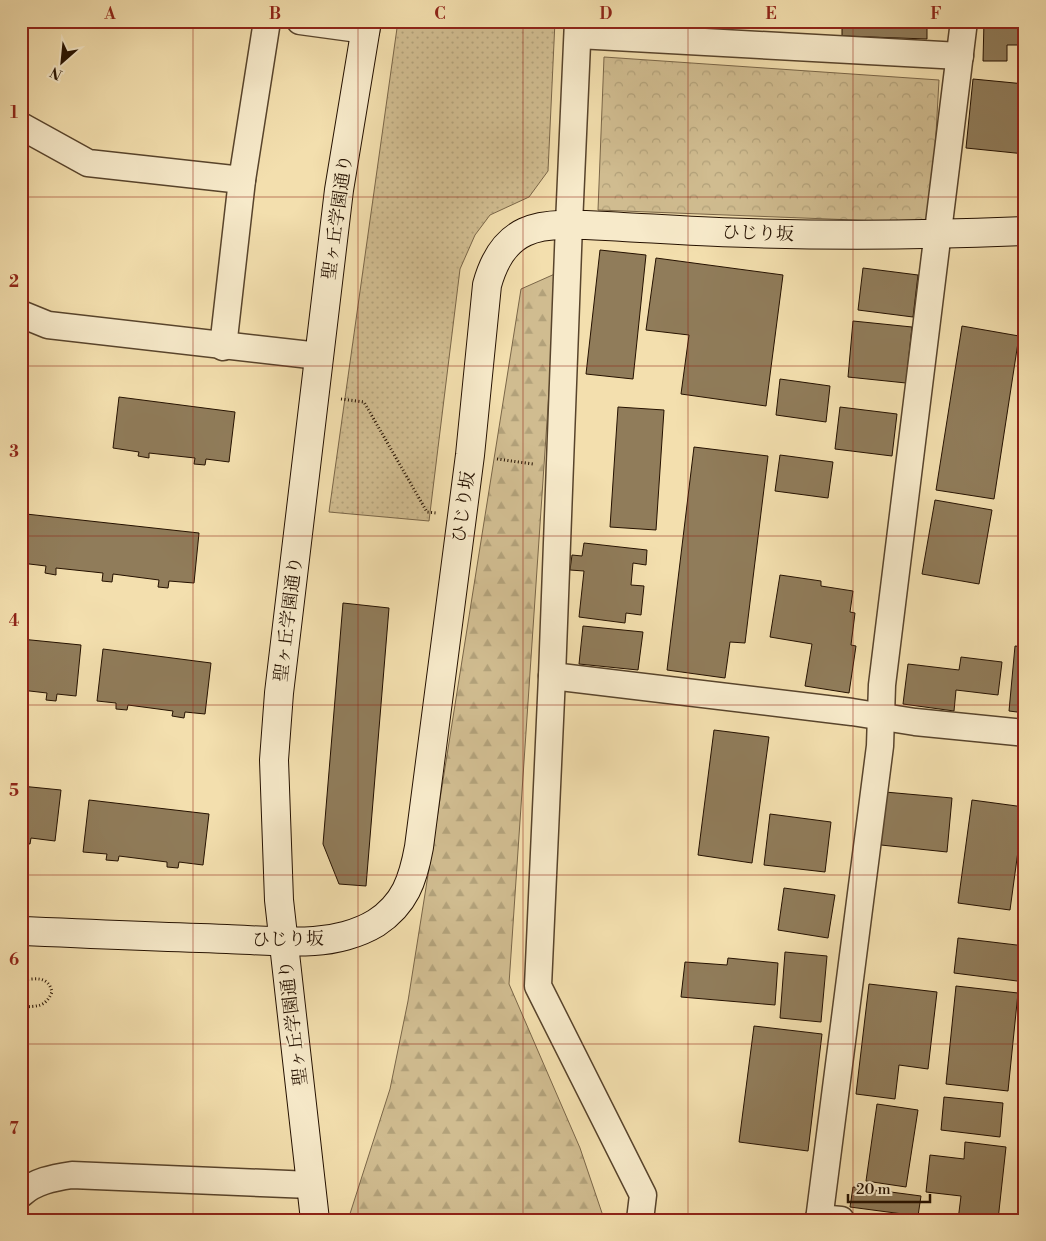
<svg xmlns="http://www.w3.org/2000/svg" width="1046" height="1241" viewBox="0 0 1046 1241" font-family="'Libre Bodoni','Noto Serif JP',serif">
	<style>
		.grass { fill: url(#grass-dots); stroke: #7a6648 }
		.forest { fill: url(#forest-firs); stroke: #7a6648 }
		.park { fill: url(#park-crowns); stroke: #7a6648 }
		.building { fill: #907c5a; stroke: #251100 }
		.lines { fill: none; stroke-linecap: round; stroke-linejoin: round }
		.street-casing { stroke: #58442c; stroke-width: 29 }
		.secondary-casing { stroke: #251100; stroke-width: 30 }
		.path { stroke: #251100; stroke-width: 3; stroke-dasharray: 1 2.5; stroke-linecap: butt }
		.street { stroke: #f7eaca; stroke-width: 26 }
		.secondary { stroke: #f7eaca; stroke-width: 28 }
		.grid { fill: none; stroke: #8f2418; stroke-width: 1; stroke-opacity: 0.55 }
		.labels { text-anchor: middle; stroke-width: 4; stroke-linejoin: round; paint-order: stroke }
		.street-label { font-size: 18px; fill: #251100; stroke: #f7eaca }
		.neatline { fill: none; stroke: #8f2418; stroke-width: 2 }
		.grid-label { font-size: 16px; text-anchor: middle; font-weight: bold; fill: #8f2418 }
	</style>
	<defs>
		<pattern id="grass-dots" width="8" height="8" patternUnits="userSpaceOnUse" patternTransform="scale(1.25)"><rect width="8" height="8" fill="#d0bc90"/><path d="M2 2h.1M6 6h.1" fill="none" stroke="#b2a17a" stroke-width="1.8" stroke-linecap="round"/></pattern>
		<pattern id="forest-firs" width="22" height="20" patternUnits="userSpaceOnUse" patternTransform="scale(1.25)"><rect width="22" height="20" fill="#d0bc90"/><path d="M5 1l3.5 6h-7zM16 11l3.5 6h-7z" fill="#b2a17a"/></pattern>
		<pattern id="park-crowns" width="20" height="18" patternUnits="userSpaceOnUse" patternTransform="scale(1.25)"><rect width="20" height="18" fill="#d0bc90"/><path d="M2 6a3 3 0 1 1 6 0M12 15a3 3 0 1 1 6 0" fill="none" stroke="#b2a17a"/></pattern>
	</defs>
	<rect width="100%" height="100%" fill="#f3dfae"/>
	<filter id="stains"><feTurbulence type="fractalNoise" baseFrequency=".004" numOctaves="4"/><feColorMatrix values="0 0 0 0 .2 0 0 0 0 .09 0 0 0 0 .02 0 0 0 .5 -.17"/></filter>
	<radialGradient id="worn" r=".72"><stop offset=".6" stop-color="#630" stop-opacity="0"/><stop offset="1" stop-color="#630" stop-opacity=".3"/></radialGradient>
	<polygon class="grass" points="398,21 555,21 548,171 529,197 490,215 475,235 460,269 429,521 329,512"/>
	<polygon class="forest" points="557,273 509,984 580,1148 602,1213 599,1220 348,1220 390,1089 408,1001 521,289"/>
	<polygon class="park" points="604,57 939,80 931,223 598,210"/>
	<g class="building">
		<polygon points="842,21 940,21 940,28 927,28 927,39 842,36"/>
		<polygon points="984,21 1025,21 1025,45 1007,45 1007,61 983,61"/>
		<polygon points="973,79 1025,84 1025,154 966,148"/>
		<polygon points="600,250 646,255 633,379 586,374"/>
		<polygon points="656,258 783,275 766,406 681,394 689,335 646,330"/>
		<polygon points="863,268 918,275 913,317 858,310"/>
		<polygon points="853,321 912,327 906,383 848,377"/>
		<polygon points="962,326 1019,336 994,499 936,490"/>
		<polygon points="780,379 830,386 826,422 776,415"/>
		<polygon points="119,397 235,412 229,462 206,459 205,465 194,464 195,458 149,453 149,458 138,456 139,452 113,448"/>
		<polygon points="618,407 664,410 656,530 610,527"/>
		<polygon points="840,407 897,414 892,456 835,449"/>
		<polygon points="694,447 768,456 745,643 730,642 725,678 667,670"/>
		<polygon points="780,455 833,462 828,498 775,491"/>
		<polygon points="935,500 992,510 979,584 922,574"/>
		<polygon points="26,514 199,533 194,583 169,581 168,588 158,587 159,580 113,574 112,582 102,581 103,573 56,568 56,575 45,573 46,566 21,563"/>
		<polygon points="584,543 647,550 646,565 633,563 631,585 644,586 641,615 626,613 625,623 579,617 584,571 570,570 572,555 582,556"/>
		<polygon points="1025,546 1025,567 1022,566"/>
		<polygon points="780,575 821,581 821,586 853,591 850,612 855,613 851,645 856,646 849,693 805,686 812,644 770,637"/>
		<polygon points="343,603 389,608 366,886 339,884 323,844"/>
		<polygon points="583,626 643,632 638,670 579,664"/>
		<polygon points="21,639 81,645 76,696 57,694 56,701 46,700 47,693 21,690"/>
		<polygon points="1015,646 1025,647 1025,713 1009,711"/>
		<polygon points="103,649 211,663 205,714 185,712 184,718 172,716 173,711 128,705 127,710 116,709 116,703 97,701"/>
		<polygon points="961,657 1002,662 998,695 956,690 954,711 903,704 908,664 959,670"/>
		<polygon points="714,730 769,737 752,863 698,855"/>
		<polygon points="21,786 61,790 55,841 31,838 30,844 21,843"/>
		<polygon points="885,792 952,798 947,852 881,845"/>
		<polygon points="89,800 209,814 203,865 179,862 178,868 167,867 167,862 119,856 118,861 106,860 107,854 83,852"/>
		<polygon points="972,800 1024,807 1010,910 958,903"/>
		<polygon points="770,814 831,822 825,872 764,865"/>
		<polygon points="784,888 835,895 828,938 778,930"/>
		<polygon points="958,938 1025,946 1025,982 954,973"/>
		<polygon points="785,952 827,956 821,1022 780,1018"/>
		<polygon points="728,958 778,963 775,1005 681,997 685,962 727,965"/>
		<polygon points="869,984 937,992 928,1069 899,1065 895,1099 856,1094"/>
		<polygon points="956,986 1018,993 1008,1091 946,1084"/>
		<polygon points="754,1026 822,1034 808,1151 739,1142"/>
		<polygon points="21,1031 24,1031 25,1056 21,1056"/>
		<polygon points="944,1097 1003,1103 1000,1137 941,1130"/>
		<polygon points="877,1104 918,1110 906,1187 866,1181"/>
		<polygon points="965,1142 1006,1147 998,1220 958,1220 961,1196 926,1192 930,1155 964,1159"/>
		<polygon points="853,1187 921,1196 918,1216 850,1207"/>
	</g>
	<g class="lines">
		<g class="street-casing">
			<g id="street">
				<polyline points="300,21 366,30"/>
				<polyline points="578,21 569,224 552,676 538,986 643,1195 640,1220"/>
				<polyline points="578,35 960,56"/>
				<polyline points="21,126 88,163 242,180"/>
				<polyline points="21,314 48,325 319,356"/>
				<polyline points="223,347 242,180 267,21"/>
				<polyline points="552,676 852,712 915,722 1025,733"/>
				<path d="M21,1194C35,1181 53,1178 72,1175L311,1185"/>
				<polyline points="819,1218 841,1220"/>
				<polyline points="819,1220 880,746 882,685 964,21"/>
			</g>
		</g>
		<g class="secondary-casing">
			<g id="secondary">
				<path d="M21,931C90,934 158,937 227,939C255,940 285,943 314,941C334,940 358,934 376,923C405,904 413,880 419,847L470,455L487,285C493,263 503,242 525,232C550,220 596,226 623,227C665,229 706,232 748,233C840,236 933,235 1025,231"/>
				<polyline points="315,1220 279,900 274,760 279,693 339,190 367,21"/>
			</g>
		</g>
		<g class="path">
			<polyline points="341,399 364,402 427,512 436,513"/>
			<polyline points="497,459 533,464"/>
			<path d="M21,980C35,979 48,975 52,992C45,1008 37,1006 21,1007"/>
		</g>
		<use href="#street" class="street"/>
		<use href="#secondary" class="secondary"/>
	</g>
	<path class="grid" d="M193,21V1220M358,21V1220M523,21V1220M688,21V1220M853,21V1220M21,197H1025M21,366H1025M21,536H1025M21,705H1025M21,875H1025M21,1044H1025"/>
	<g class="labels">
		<g class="street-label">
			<text transform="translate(337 217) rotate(-82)" y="6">聖ヶ丘学園通り</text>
			<text transform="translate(758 233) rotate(2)" y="6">ひじり坂</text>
			<text transform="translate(463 507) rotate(-82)" y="6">ひじり坂</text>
			<text transform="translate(288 619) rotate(-83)" y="6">聖ヶ丘学園通り</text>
			<text transform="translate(288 939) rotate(-1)" y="6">ひじり坂</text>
			<text transform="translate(293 1023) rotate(-97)" y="6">聖ヶ丘学園通り</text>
		</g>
	</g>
	<rect width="1046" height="1241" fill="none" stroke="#f3dfae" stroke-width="55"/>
	<g transform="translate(62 62) rotate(207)" stroke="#f7eaca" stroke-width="4" paint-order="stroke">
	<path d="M0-4L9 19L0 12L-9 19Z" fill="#251100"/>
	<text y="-8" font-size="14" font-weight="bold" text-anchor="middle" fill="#251100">N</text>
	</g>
	<path d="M848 1194v8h82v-8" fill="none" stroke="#251100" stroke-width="2.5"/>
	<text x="856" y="1194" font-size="15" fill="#251100" stroke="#f7eaca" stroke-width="4" paint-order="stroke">20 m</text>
	<rect x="28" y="28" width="990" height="1186" class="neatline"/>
	<g class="grid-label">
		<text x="110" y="19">A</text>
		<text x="275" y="19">B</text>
		<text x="440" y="19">C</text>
		<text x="606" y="19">D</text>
		<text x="771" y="19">E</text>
		<text x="936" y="19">F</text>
		<text x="14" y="118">1</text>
		<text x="14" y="287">2</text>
		<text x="14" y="457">3</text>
		<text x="14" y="626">4</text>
		<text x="14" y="796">5</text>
		<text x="14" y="965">6</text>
		<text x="14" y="1134">7</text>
	</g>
	<rect width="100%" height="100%" filter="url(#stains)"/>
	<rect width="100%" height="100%" fill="url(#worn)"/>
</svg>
